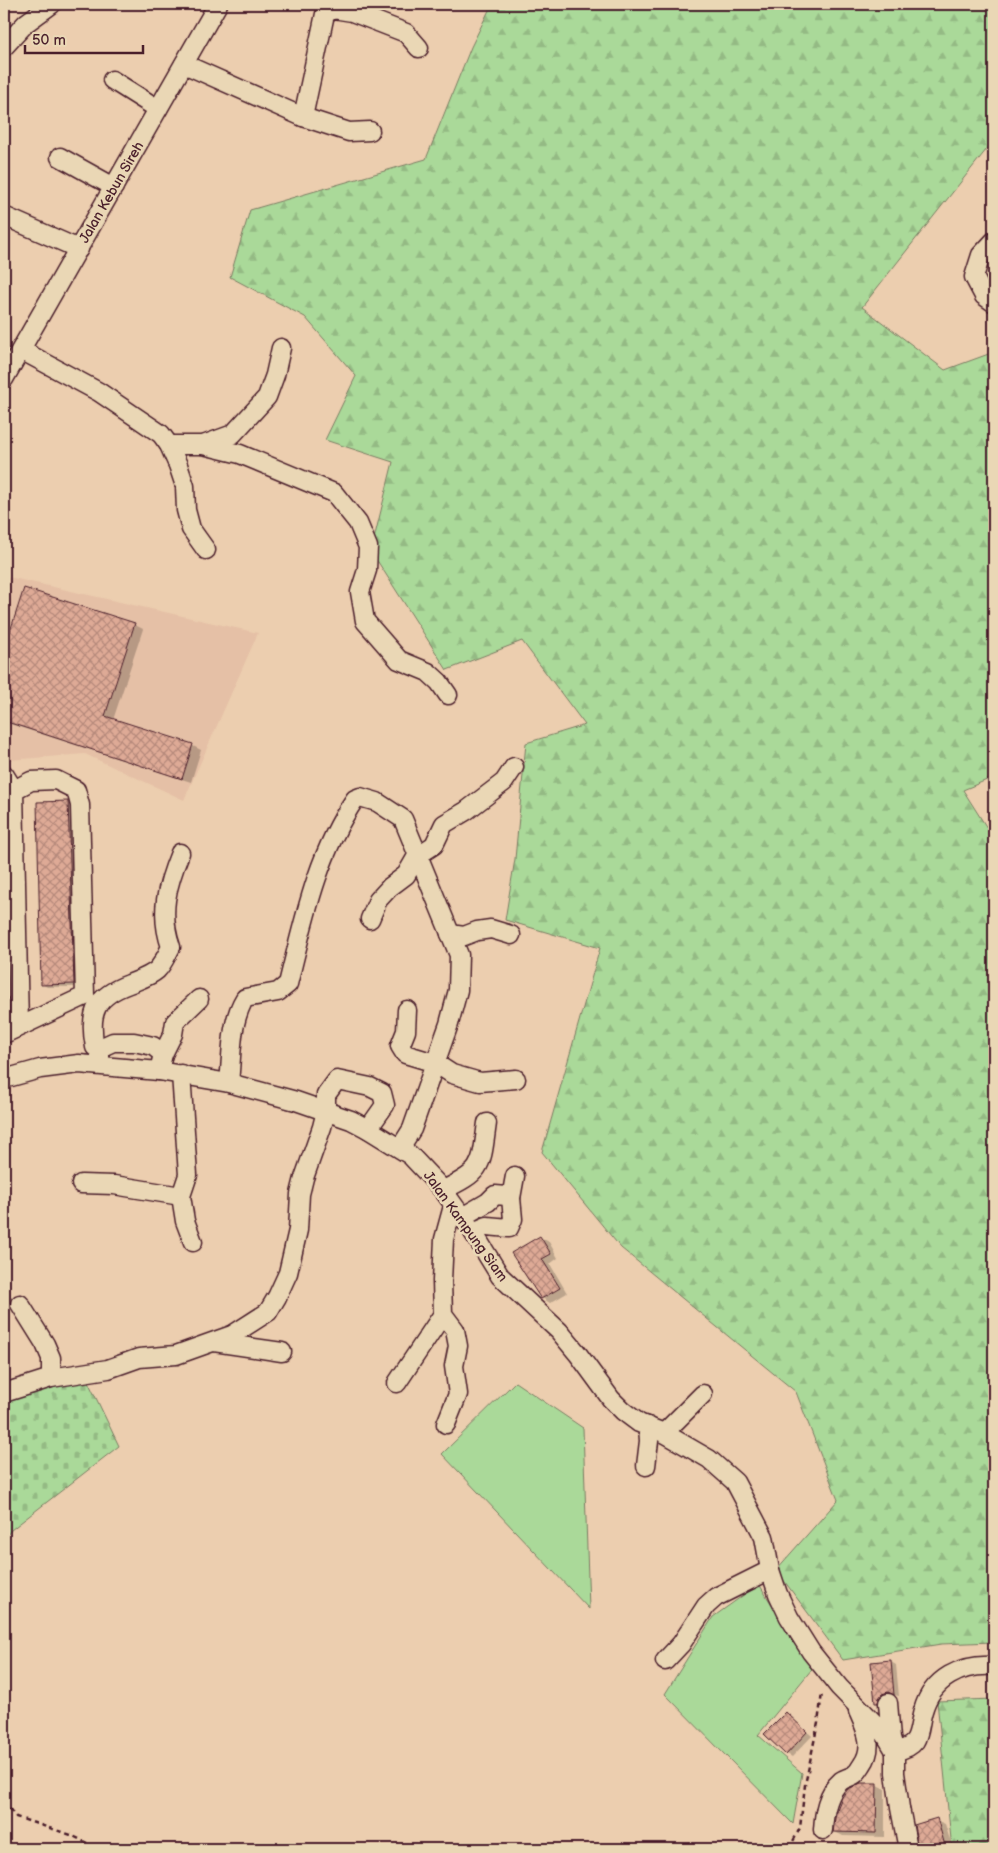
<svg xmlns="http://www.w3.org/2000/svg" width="998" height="1853" viewBox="0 0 998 1853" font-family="'Balsamiq Sans',sans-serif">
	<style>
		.built { fill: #e5c0a6 }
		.grass { fill: #aad999; stroke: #7a7c62 }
		.forest { fill: url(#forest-firs); stroke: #7a7c62 }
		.cemetery { fill: url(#cemetery-stones); stroke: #7a7c62 }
		.shadow { fill: #0003 }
		.building { fill: url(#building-cross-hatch); stroke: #4a1f2b }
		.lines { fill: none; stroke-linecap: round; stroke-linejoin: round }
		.minor-casing { stroke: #4a1f2b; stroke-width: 21 }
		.path { stroke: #4a1f2b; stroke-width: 2.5; stroke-dasharray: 5 4; stroke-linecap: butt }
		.minor { stroke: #ead7b5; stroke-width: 18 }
		.labels { text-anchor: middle; stroke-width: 5; stroke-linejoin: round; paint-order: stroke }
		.street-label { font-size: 14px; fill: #4a1f2b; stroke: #ead7b5 }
	</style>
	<defs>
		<pattern id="forest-firs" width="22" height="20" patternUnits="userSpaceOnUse" patternTransform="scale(1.25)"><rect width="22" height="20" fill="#aad999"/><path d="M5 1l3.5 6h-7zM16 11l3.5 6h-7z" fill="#94ba84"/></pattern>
		<pattern id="cemetery-stones" width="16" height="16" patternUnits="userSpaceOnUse" patternTransform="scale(1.25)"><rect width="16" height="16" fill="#aad999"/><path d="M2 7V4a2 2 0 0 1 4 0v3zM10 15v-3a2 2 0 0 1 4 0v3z" fill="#94ba84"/></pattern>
		<pattern id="building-cross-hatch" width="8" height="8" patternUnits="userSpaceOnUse" patternTransform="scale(1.25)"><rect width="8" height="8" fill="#deaa96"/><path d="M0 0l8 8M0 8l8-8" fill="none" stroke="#b68a7b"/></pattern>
	</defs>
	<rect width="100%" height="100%" fill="#ecceaf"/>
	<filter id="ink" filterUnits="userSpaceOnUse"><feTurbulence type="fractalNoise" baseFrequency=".02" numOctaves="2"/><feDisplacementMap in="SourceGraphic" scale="10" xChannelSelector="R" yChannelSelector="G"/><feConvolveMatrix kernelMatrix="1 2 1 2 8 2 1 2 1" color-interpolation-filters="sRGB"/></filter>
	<g filter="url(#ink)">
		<polygon class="built" points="4,576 258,633 184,800 85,754 9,760 4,758"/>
		<g class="grass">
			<polygon points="515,1382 583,1428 589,1609 442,1454"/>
			<polygon points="759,1584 812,1669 758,1735 802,1773 793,1824 665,1694 713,1617"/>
		</g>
		<g class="forest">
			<polygon points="492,4 994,4 994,140 862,307 945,370 994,352 994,777 963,790 994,839 994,1642 941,1644 843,1660 776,1570 838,1500 796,1392 621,1248 542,1152 600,948 505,920 515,859 526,743 585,725 522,641 447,670 371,551 393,462 325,440 356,376 305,317 230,277 250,210 426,159 471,47"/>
			<polygon points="994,1699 994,1849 952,1849 937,1701"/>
		</g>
		<polygon class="cemetery" points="86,1377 119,1446 11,1530 4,1539 4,1402"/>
		<g class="shadow">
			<polygon points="25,589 135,625 143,629 113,720 193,746 201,750 191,782 4,722 4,645 7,646"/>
			<polygon points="68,802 73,806 79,987 47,987 42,984"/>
			<polygon points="540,1237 549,1242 558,1258 550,1264 567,1293 550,1303 542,1298"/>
			<polygon points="891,1662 896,1665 899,1696 894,1695 888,1697 881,1705 876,1702"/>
			<polygon points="786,1713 812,1736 792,1757 787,1754"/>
			<polygon points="877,1785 885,1789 885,1837 843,1836 835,1832"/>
			<polygon points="936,1820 945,1824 953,1849 919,1849 916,1826"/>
		</g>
		<g class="building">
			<polygon points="24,588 135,623 105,716 193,744 182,779 4,721 4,650"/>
			<polygon points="68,801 74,984 41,985 37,802"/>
			<polygon points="540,1236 551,1254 542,1259 560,1288 541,1299 511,1253"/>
			<polygon points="891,1660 894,1695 888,1692 882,1694 879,1698 878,1703 875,1703 871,1662"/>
			<polygon points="786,1712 807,1732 786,1755 764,1734"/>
			<polygon points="861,1783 877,1783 876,1833 833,1832 836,1812 842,1797 848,1789"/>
			<polygon points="937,1818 946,1849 918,1849 914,1825"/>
		</g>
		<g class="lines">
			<g class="minor-casing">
				<g id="minor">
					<polyline points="4,47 26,23 52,4"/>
					<polyline points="184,64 303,117 349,132 370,131"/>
					<polyline points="112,80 158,109"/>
					<polyline points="303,117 325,14 333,9 352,12 406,33 419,48"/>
					<polyline points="60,157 114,187"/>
					<polyline points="4,216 79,249"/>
					<polyline points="994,241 981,255 974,277 984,296 994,303"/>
					<polyline points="21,350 99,392 161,434 169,445 178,465 185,486 186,510 191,529 206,550"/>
					<polyline points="4,379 218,4"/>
					<polyline points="169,445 203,445 233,434 267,397 275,375 281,348"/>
					<polyline points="203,445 240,454 334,493 358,523 368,547 367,570 360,592 365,621 399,660 428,672 439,682 448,695"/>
					<polyline points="4,774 14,790 19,1026"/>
					<polyline points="370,919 378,900 390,887 406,875 417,856 434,845 444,824 466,811 504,782 514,767"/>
					<polyline points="450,934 464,936 477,931 491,929 511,935"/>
					<polyline points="407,1010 406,1031 400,1046 405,1054 435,1063 452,1074 480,1082 516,1079"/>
					<polyline points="4,1034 85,996 80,805 76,790 56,780 31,781 14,790"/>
					<path d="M100,1048L95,1047C88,1012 96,996 129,984C138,980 149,977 157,970C163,964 167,954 171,947C159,913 167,885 180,853"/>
					<polyline points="100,1058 100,1048 113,1042 134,1042 153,1046 163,1054"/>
					<polyline points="159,1071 163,1054 173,1034 175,1022 199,999"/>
					<polyline points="181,1074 188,1175 181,1196 185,1221 193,1242"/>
					<polyline points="4,1079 40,1069 79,1064 159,1071 229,1083 296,1101 351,1120 368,1129 410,1155 443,1190 473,1232 500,1276 559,1331 578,1354 611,1399 623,1411 639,1423 664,1433 690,1448 709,1459 735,1482 764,1537 770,1570 778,1594 789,1617 811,1652 839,1687 885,1734 895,1751"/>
					<path d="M229,1083C232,1056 230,1022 245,998L278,992L288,984C304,920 317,855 355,799L360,797L377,802L403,819L459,955L458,990L449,1024L412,1129L400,1148"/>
					<polyline points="81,1184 114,1185 181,1196"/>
					<path d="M443,1190C484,1171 481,1166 487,1123"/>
					<polyline points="462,1217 488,1202 495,1195 507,1196 511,1198"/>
					<polyline points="473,1232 487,1226 509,1228 513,1219 511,1198 515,1176"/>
					<polyline points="20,1304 45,1344 51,1358 51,1378"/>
					<polyline points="214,1342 282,1352"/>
					<polyline points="397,1383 443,1314"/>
					<polyline points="4,1393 51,1378 108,1369 139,1358 176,1355 232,1335 268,1312 277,1297 288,1273 298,1230 300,1194 304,1178 322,1127 326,1111 326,1095 337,1080 370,1087 382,1093 385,1105 368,1129"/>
					<polyline points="446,1424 458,1394 454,1366 458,1346 455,1330 443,1314 442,1281 444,1239 453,1206"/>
					<polyline points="664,1433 703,1394"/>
					<polyline points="646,1466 649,1441 648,1426"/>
					<polyline points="665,1661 681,1644 706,1606 716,1597 770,1570"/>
					<polyline points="888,1703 891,1738 895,1751 895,1773 900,1808 908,1849"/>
					<path d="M895,1751C902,1750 910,1748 915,1741C920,1733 920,1720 923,1711C932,1678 961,1664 994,1666"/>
					<path d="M823,1830C824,1813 827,1793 841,1781C845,1778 852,1777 855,1774C858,1772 860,1768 862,1765C875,1747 866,1729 858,1711"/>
				</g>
			</g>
			<g class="path">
				<polyline points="4,1802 16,1817 71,1835 99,1849"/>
				<polyline points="789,1849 800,1828 805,1785 818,1723 822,1693"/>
			</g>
			<use href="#minor" class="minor"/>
		</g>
	</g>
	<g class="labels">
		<g class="street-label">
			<text transform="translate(111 192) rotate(-60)" y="5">Jalan Kebun Sireh</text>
			<text transform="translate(466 1226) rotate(54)" y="5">Jalan Kampung Siam</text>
		</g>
	</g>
	<rect width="998" height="1853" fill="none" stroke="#ead7b5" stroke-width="20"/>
	<rect x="10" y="10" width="978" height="1833" fill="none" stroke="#4a1f2b" stroke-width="2" filter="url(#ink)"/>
	<path d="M25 45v8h118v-8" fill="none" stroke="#4a1f2b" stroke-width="2.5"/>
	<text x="32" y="45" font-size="15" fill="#4a1f2b" stroke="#ead7b5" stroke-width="4" paint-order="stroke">50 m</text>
</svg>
